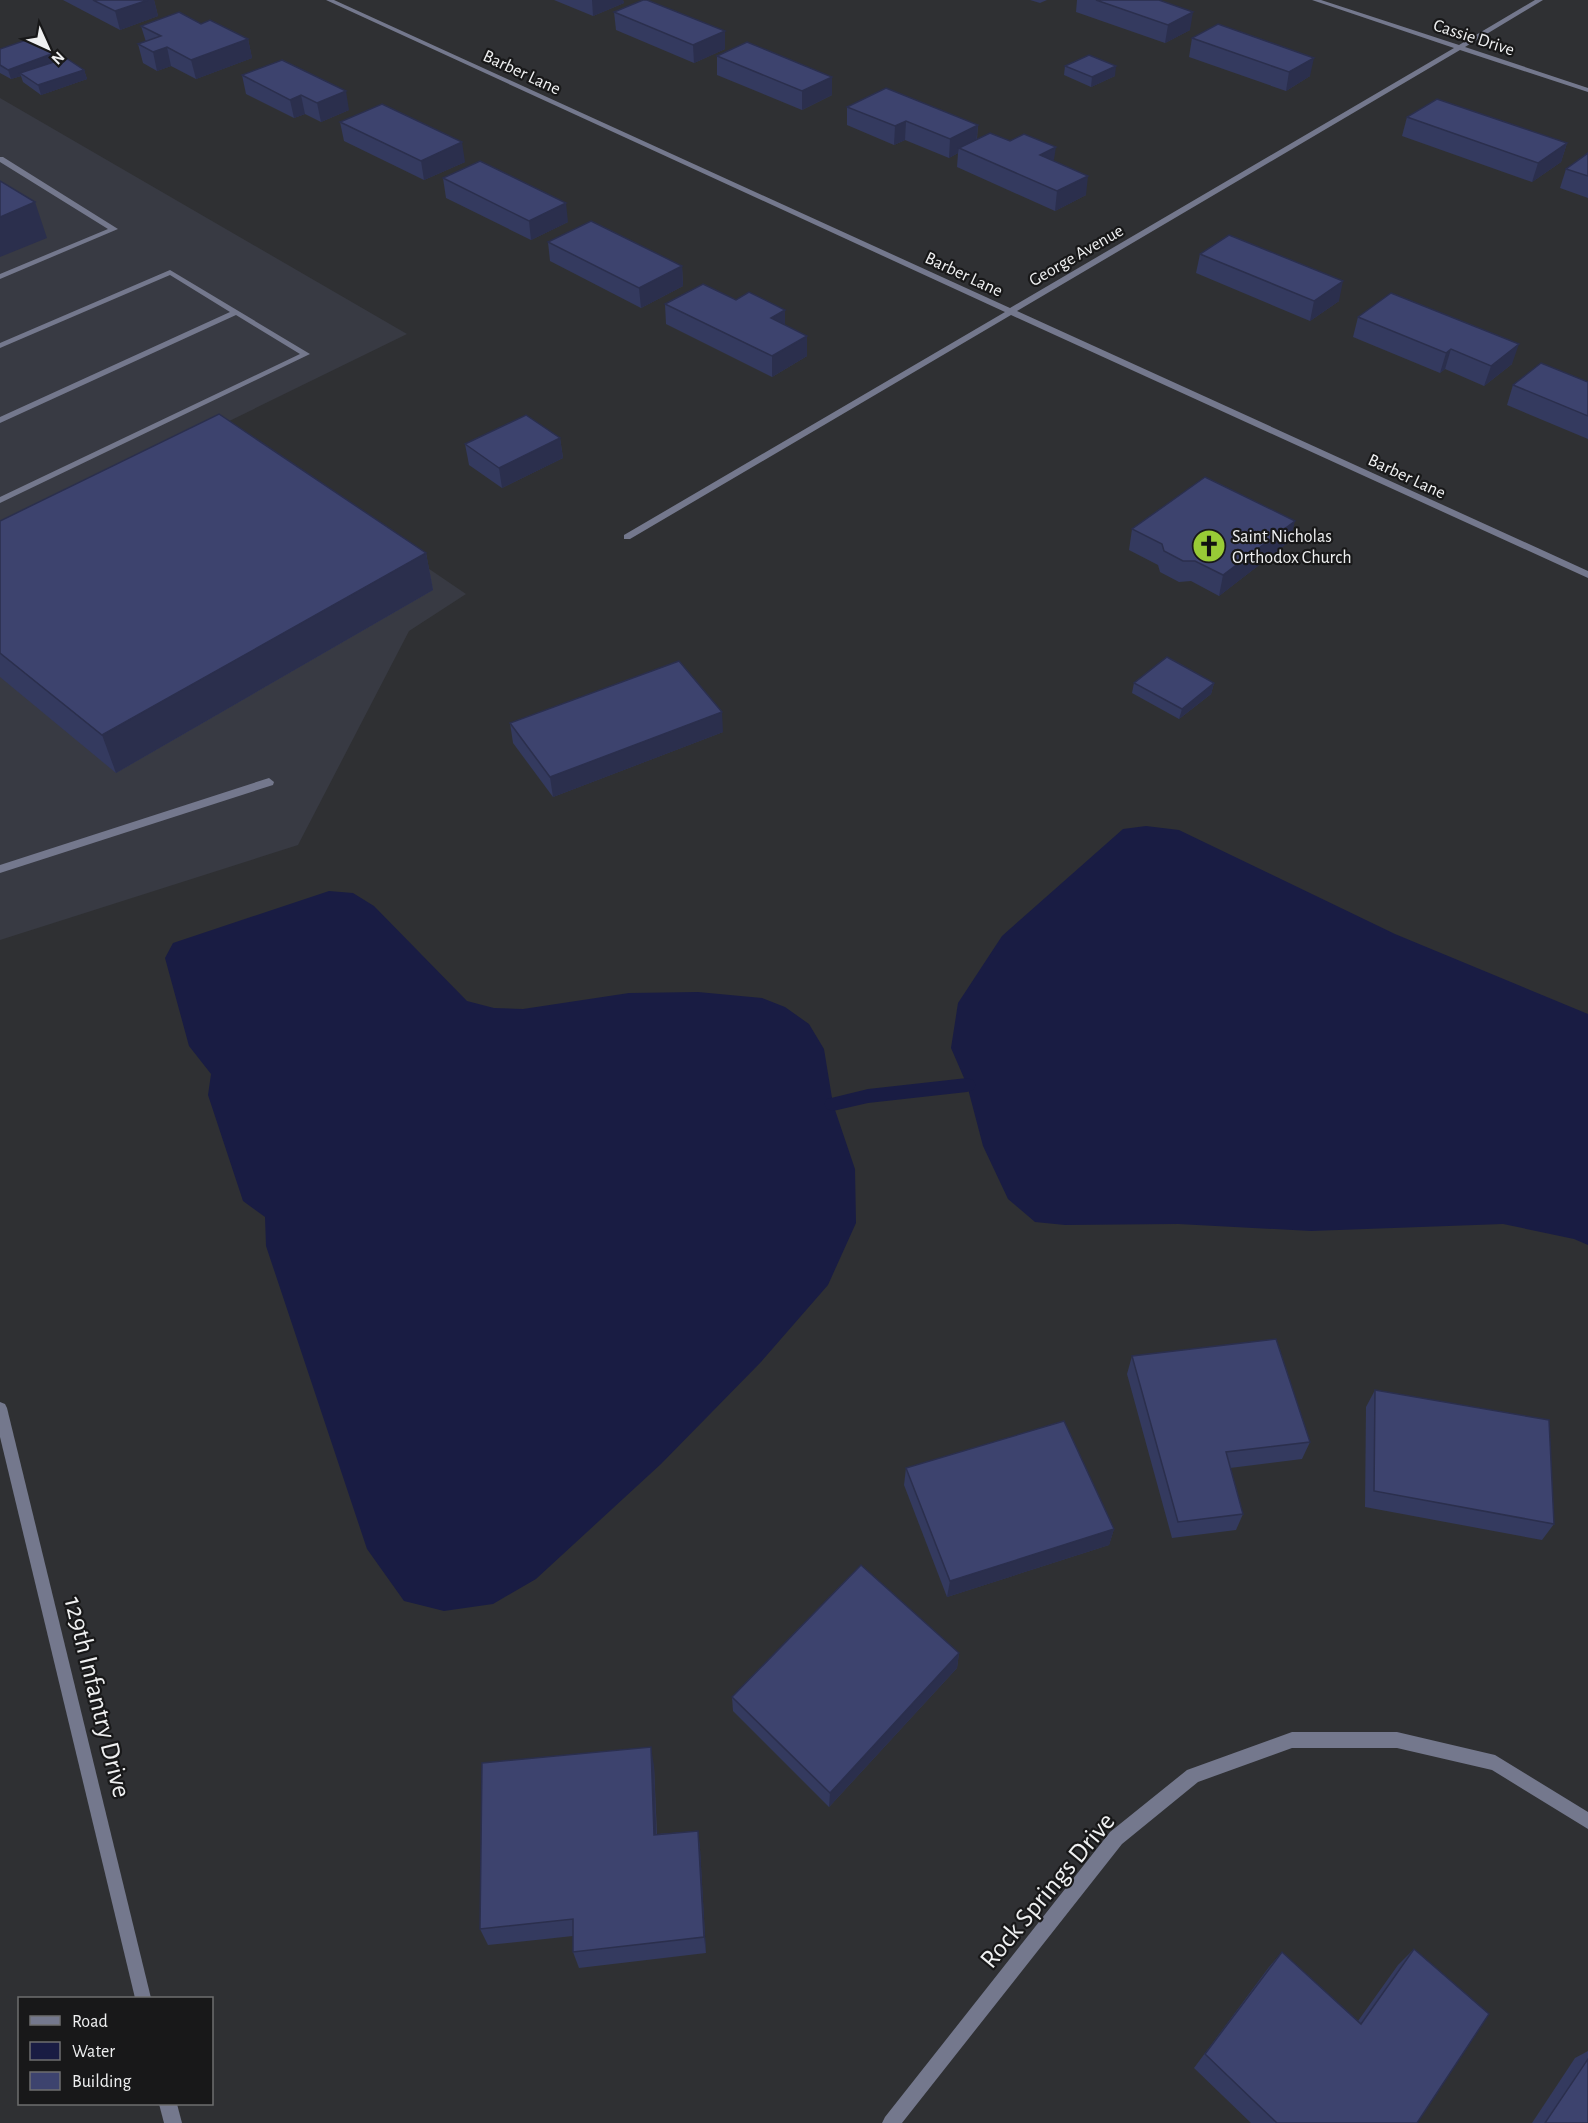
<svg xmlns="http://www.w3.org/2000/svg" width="1588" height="2123" viewBox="0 0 1588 2123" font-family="'Alegreya Sans',sans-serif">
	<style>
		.built { fill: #383a43 }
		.water { fill: #191c43 }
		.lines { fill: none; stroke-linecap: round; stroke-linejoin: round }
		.stream { fill: #191c43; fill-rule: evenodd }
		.service { fill: #74788d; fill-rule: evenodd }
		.minor { fill: #74788d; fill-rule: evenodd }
		.tertiary { fill: #74788d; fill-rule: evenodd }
		.wall { fill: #343a5f }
		.shaded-wall { fill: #2b2f4d }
		.building { fill: #3d436e; stroke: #2b2f4d; stroke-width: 1.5 }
		.labels { text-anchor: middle; stroke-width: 4.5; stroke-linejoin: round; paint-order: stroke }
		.far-street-label { font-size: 18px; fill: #eff0f1; stroke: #181819 }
		.far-poi-label { font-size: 18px; fill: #eff0f1; stroke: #181819; text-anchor: start }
		.near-street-label { font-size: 27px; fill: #eff0f1; stroke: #181819 }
	</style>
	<rect width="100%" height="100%" fill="#2f3033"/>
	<polygon class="built" points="0,98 407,334 219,426 466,594 409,631 298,845 0,940"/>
	<g class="water">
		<polygon points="1146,826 1179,830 1395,934 1588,1014 1588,1245 1574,1239 1503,1224 1311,1231 1178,1224 1065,1225 1035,1222 1008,1199 983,1146 967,1085 951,1048 958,1003 1002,936 1123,829"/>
		<polygon points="329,891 353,893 374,906 467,1001 494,1008 523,1009 629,993 698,992 762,998 785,1007 809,1024 824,1049 833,1104 855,1169 856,1223 828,1285 761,1362 661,1464 536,1579 493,1604 444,1611 404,1601 367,1549 266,1246 265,1217 243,1201 208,1095 211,1074 189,1046 165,958 173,943"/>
	</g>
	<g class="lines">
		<polygon class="stream" points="967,1078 973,1080 976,1085 973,1090 967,1092 868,1103 833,1111 827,1109 824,1104 827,1099 868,1089"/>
		<g class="service">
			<polygon points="0,157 3,157 118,229 0,279 0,274 108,229 0,162"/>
			<polygon points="170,270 310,354 0,503 0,497 300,354 236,315 0,423 0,417 230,312 170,275 0,348 0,343"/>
			<polygon points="269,778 274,782 273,785 0,873 0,865"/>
		</g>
		<g class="minor">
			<polygon points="326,0 334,0 1010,308 1454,48 1312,0 1321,0 1459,45 1535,0 1543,0 1465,47 1588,88 1588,92 1460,50 1017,311 1588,571 1588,578 1011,315 630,539 624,539 624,535 1005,312"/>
			<polygon points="1292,1732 1397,1732 1495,1755 1588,1812 1588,1829 1492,1770 1397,1748 1292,1748 1198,1782 1122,1844 902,2123 882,2123 885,2117 1110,1832 1187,1770"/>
		</g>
		<g class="tertiary">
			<polygon points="0,1402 5,1404 7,1408 151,1998 135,1998 0,1437"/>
			<polygon points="159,2104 177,2104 182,2123 164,2123"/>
		</g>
	</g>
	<g class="wall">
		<polygon points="63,0 154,0 158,16 120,30"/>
		<polygon points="554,0 623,0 624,3 593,16"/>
		<polygon points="1030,0 1047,0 1040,3"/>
		<polygon points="1077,0 1159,0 1190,30 1165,43 1076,12"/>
		<polygon points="614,12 725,49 694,63 616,30"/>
		<polygon points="201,24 248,39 252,58 196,79 171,66 157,71 143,63 138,44 146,42 141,26"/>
		<polygon points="1192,38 1310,76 1286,91 1189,57"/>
		<polygon points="0,49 57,61 84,70 87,79 41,95 23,82 21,76 11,79 0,73"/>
		<polygon points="717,56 832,95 802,110 717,75"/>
		<polygon points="1065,66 1115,76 1091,87 1064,75"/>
		<polygon points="242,75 349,110 321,122 305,114 294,118 246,94"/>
		<polygon points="847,107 978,125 977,139 1054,161 1086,195 1055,211 957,167 958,153 949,158 905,140 894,145 847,125"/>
		<polygon points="1407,117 1567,143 1561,162 1532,182 1402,136"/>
		<polygon points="340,122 465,162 424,180 344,141"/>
		<polygon points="1588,153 1588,198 1560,188 1566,169"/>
		<polygon points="443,178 568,222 531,240 446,198"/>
		<polygon points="548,242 682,266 683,286 641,308 550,261"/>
		<polygon points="1200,254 1339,301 1310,321 1196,273"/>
		<polygon points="736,300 785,310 785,325 807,336 807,356 772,377 666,324 665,304"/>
		<polygon points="1358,317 1512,364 1484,386 1445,369 1440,373 1353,337"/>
		<polygon points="1588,382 1588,439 1507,405 1513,385"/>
		<polygon points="560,438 563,458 502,488 469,465 465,444"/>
		<polygon points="0,521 426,553 433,590 116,773 0,677"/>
		<polygon points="1132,529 1290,541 1219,596 1191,581 1179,582 1160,572 1158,565 1129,550"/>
		<polygon points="1134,683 1214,683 1211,694 1179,719 1132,693"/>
		<polygon points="510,723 723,732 553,797 513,743"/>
		<polygon points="1132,1356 1310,1442 1302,1459 1230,1468 1243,1514 1236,1530 1172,1538 1127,1374"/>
		<polygon points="1375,1390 1554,1524 1542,1540 1365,1507 1366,1407"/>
		<polygon points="906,1468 1114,1529 1109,1545 947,1597 904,1485"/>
		<polygon points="959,1653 957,1668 829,1807 733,1711 732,1697"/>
		<polygon points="654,1766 657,1834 698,1831 700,1849 706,1953 579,1968 573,1952 573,1936 488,1945 480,1929"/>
		<polygon points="1414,1949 1417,2123 1251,2123 1194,2068 1269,1967 1282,1952 1358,2021 1398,1965"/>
		<polygon points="1588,2051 1588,2123 1532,2123 1575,2058"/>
	</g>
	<g class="shaded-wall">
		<polygon points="148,0 154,0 158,16 120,30 115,11"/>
		<polygon points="592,0 623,0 624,3 593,16"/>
		<polygon points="1193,12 1190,30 1165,43 1168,25"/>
		<polygon points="725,31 725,49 694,63 693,45"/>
		<polygon points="248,39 252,58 196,79 191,60"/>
		<polygon points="167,47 171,66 157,71 153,52"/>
		<polygon points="54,53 57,63 20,73 21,76 11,79 8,70"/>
		<polygon points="1314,58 1310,76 1286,91 1289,72"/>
		<polygon points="1116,66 1115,76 1091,87 1092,77"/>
		<polygon points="84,70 87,79 41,95 38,85"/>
		<polygon points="832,77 832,95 802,110 802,91"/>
		<polygon points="346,91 349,110 321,122 317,103"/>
		<polygon points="301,95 305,114 294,118 290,100"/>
		<polygon points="906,121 905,140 894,145 895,126"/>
		<polygon points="978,125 976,144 959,148 958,153 949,158 950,139"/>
		<polygon points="462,142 465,162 424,180 421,161"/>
		<polygon points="1567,143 1561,162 1532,182 1538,163"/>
		<polygon points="1056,147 1053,166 1040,155"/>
		<polygon points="1088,176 1086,195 1055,211 1057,191"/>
		<polygon points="35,202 47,238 0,257 0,217"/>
		<polygon points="566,203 568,222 531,240 529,221"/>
		<polygon points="682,266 683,286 641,308 639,288"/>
		<polygon points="1343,281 1339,301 1310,321 1314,301"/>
		<polygon points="785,310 785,330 771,318"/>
		<polygon points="807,336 807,356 772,377 772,356"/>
		<polygon points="1519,344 1512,364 1484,386 1491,366"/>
		<polygon points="1451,349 1445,369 1440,373 1446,353"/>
		<polygon points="560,438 563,458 502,488 499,468"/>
		<polygon points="1295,521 1290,541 1219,596 1223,575"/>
		<polygon points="426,553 433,590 116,773 102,735"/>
		<polygon points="1214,683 1211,694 1179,719 1182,709"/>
		<polygon points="722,712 723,732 553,797 550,777"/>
		<polygon points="1114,1529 1109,1545 947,1597 950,1581"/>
		<polygon points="959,1653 957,1668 829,1807 830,1793"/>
		<polygon points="651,1747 654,1766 657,1853 654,1835"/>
		<polygon points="698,1831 700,1849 706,1953 704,1937"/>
	</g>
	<g class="building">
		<polygon points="93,0 148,0 115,11"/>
		<polygon points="643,0 647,0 725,31 693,45 614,12"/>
		<polygon points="1096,0 1159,0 1193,12 1168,25"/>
		<polygon points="179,12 201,24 210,20 248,39 191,60 167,47 153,52 138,44 161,36 141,26"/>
		<polygon points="1218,24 1314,58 1289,72 1192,38"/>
		<polygon points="29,39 54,53 8,70 0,65 0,49"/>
		<polygon points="747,42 832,77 802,91 717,56"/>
		<polygon points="1089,55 1116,66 1092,77 1065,66"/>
		<polygon points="66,58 84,70 38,85 20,73"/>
		<polygon points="282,60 346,91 317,103 301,95 290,100 242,75"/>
		<polygon points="886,88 978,125 950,139 906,121 895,126 847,107"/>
		<polygon points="1437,99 1567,143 1538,163 1407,117"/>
		<polygon points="382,104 462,142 421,161 340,122"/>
		<polygon points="990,133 1010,141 1024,134 1056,147 1040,155 1088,176 1057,191 959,148"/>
		<polygon points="1588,153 1588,176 1566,169"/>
		<polygon points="480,161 566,203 529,221 443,178"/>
		<polygon points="0,181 35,202 0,217"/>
		<polygon points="591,221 682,266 639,288 548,242"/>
		<polygon points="1229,235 1343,281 1314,301 1200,254"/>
		<polygon points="703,284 736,300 749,292 785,310 771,318 807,336 772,356 665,304"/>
		<polygon points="1391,293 1519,344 1491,366 1451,349 1446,353 1358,317"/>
		<polygon points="1541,363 1588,382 1588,416 1513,385"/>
		<polygon points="219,414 426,553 102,735 0,653 0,521"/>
		<polygon points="526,415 560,438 499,468 465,444"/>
		<polygon points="1205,477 1295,521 1223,575 1195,561 1183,561 1164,551 1162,544 1132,529"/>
		<polygon points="1167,657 1214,683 1182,709 1134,683"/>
		<polygon points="679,661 722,712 550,777 510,723"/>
		<polygon points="1276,1339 1310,1442 1226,1452 1243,1514 1178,1522 1132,1356"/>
		<polygon points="1375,1390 1549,1420 1554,1524 1374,1491"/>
		<polygon points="1064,1421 1114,1529 950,1581 906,1468"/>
		<polygon points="861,1565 959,1653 830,1793 732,1697"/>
		<polygon points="651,1747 654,1835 698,1831 704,1937 573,1952 573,1919 480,1929 482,1763"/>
		<polygon points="1414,1949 1489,2014 1417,2123 1277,2123 1205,2054 1282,1952 1361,2024"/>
		<polygon points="1588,2059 1588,2123 1545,2123"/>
	</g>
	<defs>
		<g id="church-disc" transform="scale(1.725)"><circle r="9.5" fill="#98cb36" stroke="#181819"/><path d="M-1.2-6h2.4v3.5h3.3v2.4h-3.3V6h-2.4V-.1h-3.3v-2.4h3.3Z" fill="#111"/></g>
	</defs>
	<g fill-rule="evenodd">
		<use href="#church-disc" x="1209" y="546"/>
	</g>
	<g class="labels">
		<g class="far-street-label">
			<text transform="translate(1474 37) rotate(18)" y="6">Cassie Drive</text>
			<text transform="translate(522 72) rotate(25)" y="6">Barber Lane</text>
			<text transform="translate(1076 255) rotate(-30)" y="6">George Avenue</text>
			<text transform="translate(964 274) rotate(25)" y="6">Barber Lane</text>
			<text transform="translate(1407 476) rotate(25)" y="6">Barber Lane</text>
		</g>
		<g class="far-poi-label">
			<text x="1232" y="542">Saint Nicholas<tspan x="1232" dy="21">Orthodox Church</tspan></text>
		</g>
		<g class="near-street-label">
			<text transform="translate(98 1697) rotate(76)" y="9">129th Infantry Drive</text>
			<text transform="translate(1047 1890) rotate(-50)" y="9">Rock Springs Drive</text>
		</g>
	</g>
	<rect x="18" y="1997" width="195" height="108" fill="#181819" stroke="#6e6e6f" stroke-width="1.5"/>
	<rect x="30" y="2016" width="30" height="9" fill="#74788d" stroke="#6e6e6f" stroke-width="1.5"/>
	<text x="72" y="2027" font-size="18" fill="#eff0f1">Road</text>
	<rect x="30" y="2042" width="30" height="18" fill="#191c43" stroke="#6e6e6f" stroke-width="1.5"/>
	<text x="72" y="2057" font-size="18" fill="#eff0f1">Water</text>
	<rect x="30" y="2072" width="30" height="18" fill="#3d436e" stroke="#6e6e6f" stroke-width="1.5"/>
	<text x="72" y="2087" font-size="18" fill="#eff0f1">Building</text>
	<g transform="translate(48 48) rotate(135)" stroke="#181819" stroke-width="4.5" paint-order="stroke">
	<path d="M0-4.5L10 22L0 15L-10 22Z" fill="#eff0f1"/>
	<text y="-9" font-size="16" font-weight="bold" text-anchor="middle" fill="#eff0f1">N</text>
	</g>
</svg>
